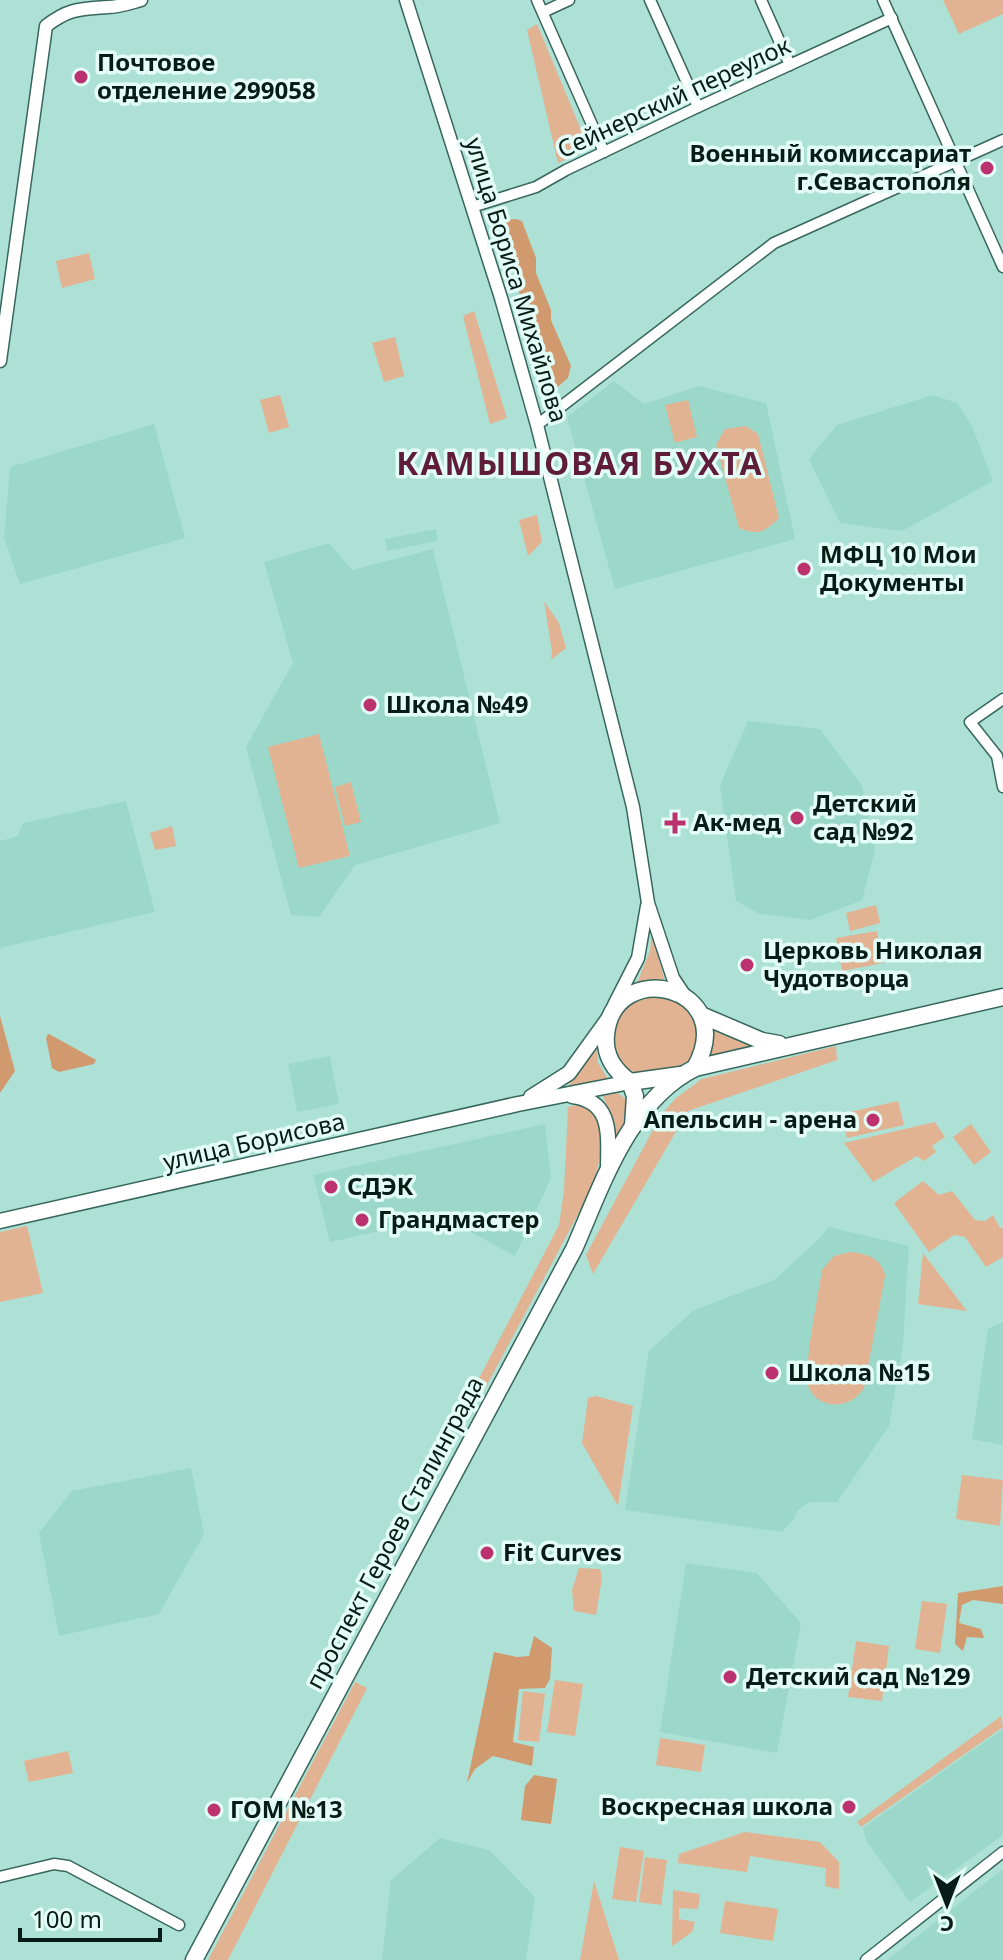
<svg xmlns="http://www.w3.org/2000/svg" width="1003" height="1960" viewBox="0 0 1003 1960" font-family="'Noto Sans',sans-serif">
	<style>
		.built { fill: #9bd8c9 }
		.green { fill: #e1b392 }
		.forest { fill: #d1996e }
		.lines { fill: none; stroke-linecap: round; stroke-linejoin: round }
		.minor-casing { stroke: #37675c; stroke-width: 13 }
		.tertiary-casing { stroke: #37675c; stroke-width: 15 }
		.secondary-casing { stroke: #37675c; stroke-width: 17 }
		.primary-casing { stroke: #37675c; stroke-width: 19 }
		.minor { stroke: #fff; stroke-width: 10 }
		.tertiary { stroke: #fff; stroke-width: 12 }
		.secondary { stroke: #fff; stroke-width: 14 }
		.primary { stroke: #fff; stroke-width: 16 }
		.poi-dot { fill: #bb326f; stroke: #e3fcf6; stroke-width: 3 }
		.labels { text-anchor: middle; stroke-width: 7; stroke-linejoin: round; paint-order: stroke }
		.poi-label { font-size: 24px; font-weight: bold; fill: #071b17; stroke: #e3fcf6; text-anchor: start }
		.street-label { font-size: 24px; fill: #071b17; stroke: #e3fcf6 }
		.district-label { font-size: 32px; font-weight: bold; letter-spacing: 2px; fill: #5f1d39; stroke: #e3fcf6 }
	</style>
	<rect width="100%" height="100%" fill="#aee1d5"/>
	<g class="built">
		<polygon points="614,381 644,404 699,386 766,403 795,539 615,589 567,417"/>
		<polygon points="933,395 957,403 972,426 993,481 902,531 840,523 809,459 837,425"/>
		<polygon points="154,424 185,538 20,584 4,538 10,467"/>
		<polygon points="436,529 438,541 387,551 385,539"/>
		<polygon points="329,543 352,570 433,549 500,823 355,865 319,917 291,915 246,747 293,663 264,562"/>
		<polygon points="748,721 820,729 862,786 875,850 862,900 811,920 760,914 736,901 720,785"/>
		<polygon points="126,801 155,912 0,948 0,841 18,836 23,823"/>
		<polygon points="330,1056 339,1104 297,1112 288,1064"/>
		<polygon points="545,1124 551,1178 515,1256 443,1217 330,1242 313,1175"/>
		<polygon points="829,1227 909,1246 903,1344 889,1426 837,1502 809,1502 797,1511 794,1519 782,1532 625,1510 649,1351 694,1310 774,1280 819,1239"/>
		<polygon points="1003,1322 1003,1445 972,1439 988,1329"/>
		<polygon points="191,1468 204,1534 159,1614 59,1636 39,1533 72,1491"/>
		<polygon points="686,1563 757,1573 801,1623 777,1753 660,1732"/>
		<polygon points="1003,1729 1003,1835 910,1902 866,1840 863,1828"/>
		<polygon points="440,1838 489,1850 535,1897 526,1960 382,1960 391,1880"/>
		<polygon points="1003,1869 1003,1960 887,1960"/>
	</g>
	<g class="green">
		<polygon points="943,0 1003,0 1003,14 959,34"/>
		<polygon points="537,24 589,149 558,163 527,30"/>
		<polygon points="89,253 95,279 62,288 56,261"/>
		<polygon points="474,311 507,418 490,424 463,316"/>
		<polygon points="395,337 404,376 384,382 372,343"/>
		<polygon points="280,395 289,427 269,433 260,400"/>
		<polygon points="688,400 697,437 675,443 665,405"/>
		<path d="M746,426L758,434L779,518C765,532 757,536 739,528L716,445L725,429Z"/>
		<polygon points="537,515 542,542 528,556 519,520"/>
		<polygon points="544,601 559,623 566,648 551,660 552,652"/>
		<polygon points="319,734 350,856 299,868 268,747"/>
		<polygon points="351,782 361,822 345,826 335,787"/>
		<polygon points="172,826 176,846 155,850 150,833"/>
		<polygon points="876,905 880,923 850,931 846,913"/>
		<polygon points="652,929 665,983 637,983 650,951"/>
		<polygon points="877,931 883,963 842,971 836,938"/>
		<path d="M660,995C667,998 678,1001 684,1006C705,1022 696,1049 686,1068C648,1075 640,1085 612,1053C615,1011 618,1005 660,995Z"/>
		<polygon points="711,1030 755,1047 710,1057"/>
		<polygon points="596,1045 598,1063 608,1079 567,1088"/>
		<polygon points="836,1046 837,1060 688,1111 593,1274 586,1255 661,1115 676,1098 702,1079"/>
		<polygon points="618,1093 629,1102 627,1123 615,1149 614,1124 603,1096"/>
		<polygon points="898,1101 904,1125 847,1138 841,1114"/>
		<path d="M582,1104C613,1124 600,1165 589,1194L473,1411L460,1415L559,1225L564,1191L568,1107Z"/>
		<polygon points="935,1122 945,1137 932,1146 936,1152 924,1161 917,1156 873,1182 844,1143"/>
		<polygon points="971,1124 991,1152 974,1165 953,1137"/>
		<polygon points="923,1181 939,1195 952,1191 975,1220 985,1221 993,1215 1000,1228 1003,1228 1003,1257 986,1267 965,1237 954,1235 929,1252 894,1203"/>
		<polygon points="27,1226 43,1293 0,1302 0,1232"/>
		<path d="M850,1252C867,1254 882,1258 885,1276L864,1388C852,1408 821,1412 809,1388C802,1373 819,1291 822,1270L834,1256Z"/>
		<polygon points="923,1253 967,1311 918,1304"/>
		<polygon points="596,1396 633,1406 618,1506 582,1443 588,1398"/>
		<polygon points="962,1475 1003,1480 1000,1526 956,1519"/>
		<polygon points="579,1568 600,1569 602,1578 596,1615 574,1611 572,1590"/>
		<polygon points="922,1601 947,1604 940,1653 915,1649"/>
		<polygon points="856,1641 889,1646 882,1701 848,1697"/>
		<polygon points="555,1680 583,1684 575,1736 547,1732"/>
		<polygon points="355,1682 367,1688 228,1960 208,1960"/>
		<polygon points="523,1691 545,1694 539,1742 518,1740"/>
		<polygon points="1001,1716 1003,1727 861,1827 857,1822"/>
		<polygon points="660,1738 705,1745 701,1772 656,1765"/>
		<polygon points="68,1751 73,1773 29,1782 24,1761"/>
		<polygon points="745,1832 820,1842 839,1862 839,1889 825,1886 826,1868 750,1856 747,1872 678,1863 679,1854"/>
		<polygon points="620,1847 644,1851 636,1902 612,1899"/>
		<polygon points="645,1857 667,1860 661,1905 639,1902"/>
		<polygon points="594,1881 619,1960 580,1960"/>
		<polygon points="673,1890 700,1894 698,1909 679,1908 679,1919 695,1922 692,1932 672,1946"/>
		<polygon points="725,1901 778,1909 773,1941 720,1933"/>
	</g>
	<g class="forest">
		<polygon points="516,219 522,221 536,258 536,273 551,310 551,320 571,366 568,378 553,391 548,390 499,224 500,220"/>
		<polygon points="0,1016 15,1071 0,1093"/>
		<polygon points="48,1034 49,1034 96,1060 94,1064 59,1072 52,1068 46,1038"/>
		<polygon points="1003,1586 1003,1604 973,1600 962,1605 959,1623 981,1629 984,1638 967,1637 963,1651 955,1644 958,1593"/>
		<polygon points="534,1636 552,1648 550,1679 545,1688 519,1689 513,1742 534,1747 532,1766 493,1756 475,1769 467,1783 494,1652 517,1657 529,1656"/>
		<polygon points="534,1775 557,1779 551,1824 521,1820 525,1786"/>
	</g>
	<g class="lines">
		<g class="minor-casing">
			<g id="minor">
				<polyline points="537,0 604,152"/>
				<polyline points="650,0 698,107"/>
				<polyline points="761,0 790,65"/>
				<polyline points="883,0 1003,267"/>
				<polyline points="543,12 569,0"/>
				<polyline points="472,207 536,187 566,170 698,107 892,18"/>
				<polyline points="537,425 774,243 1003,140"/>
				<polyline points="1003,699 970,722 997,756 1003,787"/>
				<polyline points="0,1877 54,1864 68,1866 179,1925"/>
				<polyline points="866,1960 1003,1852"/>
			</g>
		</g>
		<g class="tertiary-casing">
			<g id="tertiary">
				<polyline points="406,0 501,298 537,425 633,807 648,903 673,978 685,996"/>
				<path d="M0,361L46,26C69,8 81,9 108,7C119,7 130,3 141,0"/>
				<polyline points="614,1005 638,958 647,906"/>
			</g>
		</g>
		<g class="secondary-casing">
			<g id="secondary">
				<path d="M572,1096C614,1101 608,1137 608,1170"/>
				<polyline points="531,1097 569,1073 608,1019"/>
				<polyline points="0,1221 518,1104 630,1082"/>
			</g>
		</g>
		<g class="primary-casing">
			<g id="primary">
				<polyline points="701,1015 762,1041 779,1044"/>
				<path d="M680,1075L630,1082C614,1070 604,1056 606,1035C613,956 741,985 695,1068"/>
				<polyline points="630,1082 635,1096 633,1126"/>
				<path d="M194,1960L574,1249C602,1185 629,1101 695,1068L1003,997"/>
			</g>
		</g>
		<use href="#minor" class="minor"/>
		<use href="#tertiary" class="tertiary"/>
		<use href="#secondary" class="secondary"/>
		<use href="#primary" class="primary"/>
	</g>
	<g class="poi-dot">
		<circle cx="81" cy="77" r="8"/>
		<circle cx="987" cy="168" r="8"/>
		<circle cx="804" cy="569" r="8"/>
		<circle cx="370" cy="705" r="8"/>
		<circle cx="797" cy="818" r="8"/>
		<path d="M671 811h8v8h8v8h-8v8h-8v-8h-8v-8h8z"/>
		<circle cx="747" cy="965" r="8"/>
		<circle cx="873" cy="1120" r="8"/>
		<circle cx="331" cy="1187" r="8"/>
		<circle cx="362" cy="1220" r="8"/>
		<circle cx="772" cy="1373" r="8"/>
		<circle cx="487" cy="1553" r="8"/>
		<circle cx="730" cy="1677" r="8"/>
		<circle cx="849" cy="1807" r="8"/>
		<circle cx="214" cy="1810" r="8"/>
	</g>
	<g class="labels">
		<g class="poi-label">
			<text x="97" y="71">Почтовое<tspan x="97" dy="28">отделение 299058</tspan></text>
			<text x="971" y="162" text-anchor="end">Военный комиссариат<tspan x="971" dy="28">г.Севастополя</tspan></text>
			<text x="820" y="563">МФЦ 10 Мои<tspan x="820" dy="28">Документы</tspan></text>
			<text x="386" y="713">Школа №49</text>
			<text x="813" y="812">Детский<tspan x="813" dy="28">сад №92</tspan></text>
			<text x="693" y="831">Ак-мед</text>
			<text x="763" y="959">Церковь Николая<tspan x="763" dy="28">Чудотворца</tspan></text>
			<text x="857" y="1128" text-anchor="end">Апельсин - арена</text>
			<text x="347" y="1195">СДЭК</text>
			<text x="378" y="1228">Грандмастер</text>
			<text x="788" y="1381">Школа №15</text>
			<text x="503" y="1561">Fit Curves</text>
			<text x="746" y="1685">Детский сад №129</text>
			<text x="833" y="1815" text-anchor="end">Воскресная школа</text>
			<text x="230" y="1818">ГОМ №13</text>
		</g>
		<g class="street-label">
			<text transform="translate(674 98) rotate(-25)" y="8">Сейнерский переулок</text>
			<text transform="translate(516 280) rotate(73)" y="8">улица Бориса Михайлова</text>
			<text transform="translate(254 1142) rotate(-13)" y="8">улица Борисова</text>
			<text transform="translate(395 1533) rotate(-62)" y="8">проспект Героев Сталинграда</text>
		</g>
		<g class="district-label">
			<text x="580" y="475">КАМЫШОВАЯ БУХТА</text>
		</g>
	</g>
	<g transform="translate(947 1904) rotate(180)" stroke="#e3fcf6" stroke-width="6" paint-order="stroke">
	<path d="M0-6L14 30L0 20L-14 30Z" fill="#071b17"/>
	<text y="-12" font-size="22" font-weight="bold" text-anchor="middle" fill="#071b17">С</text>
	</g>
	<path d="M20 1928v12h140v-12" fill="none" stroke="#071b17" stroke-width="4"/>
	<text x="32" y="1928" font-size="24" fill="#071b17" stroke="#e3fcf6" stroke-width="6" paint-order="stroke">100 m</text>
</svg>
